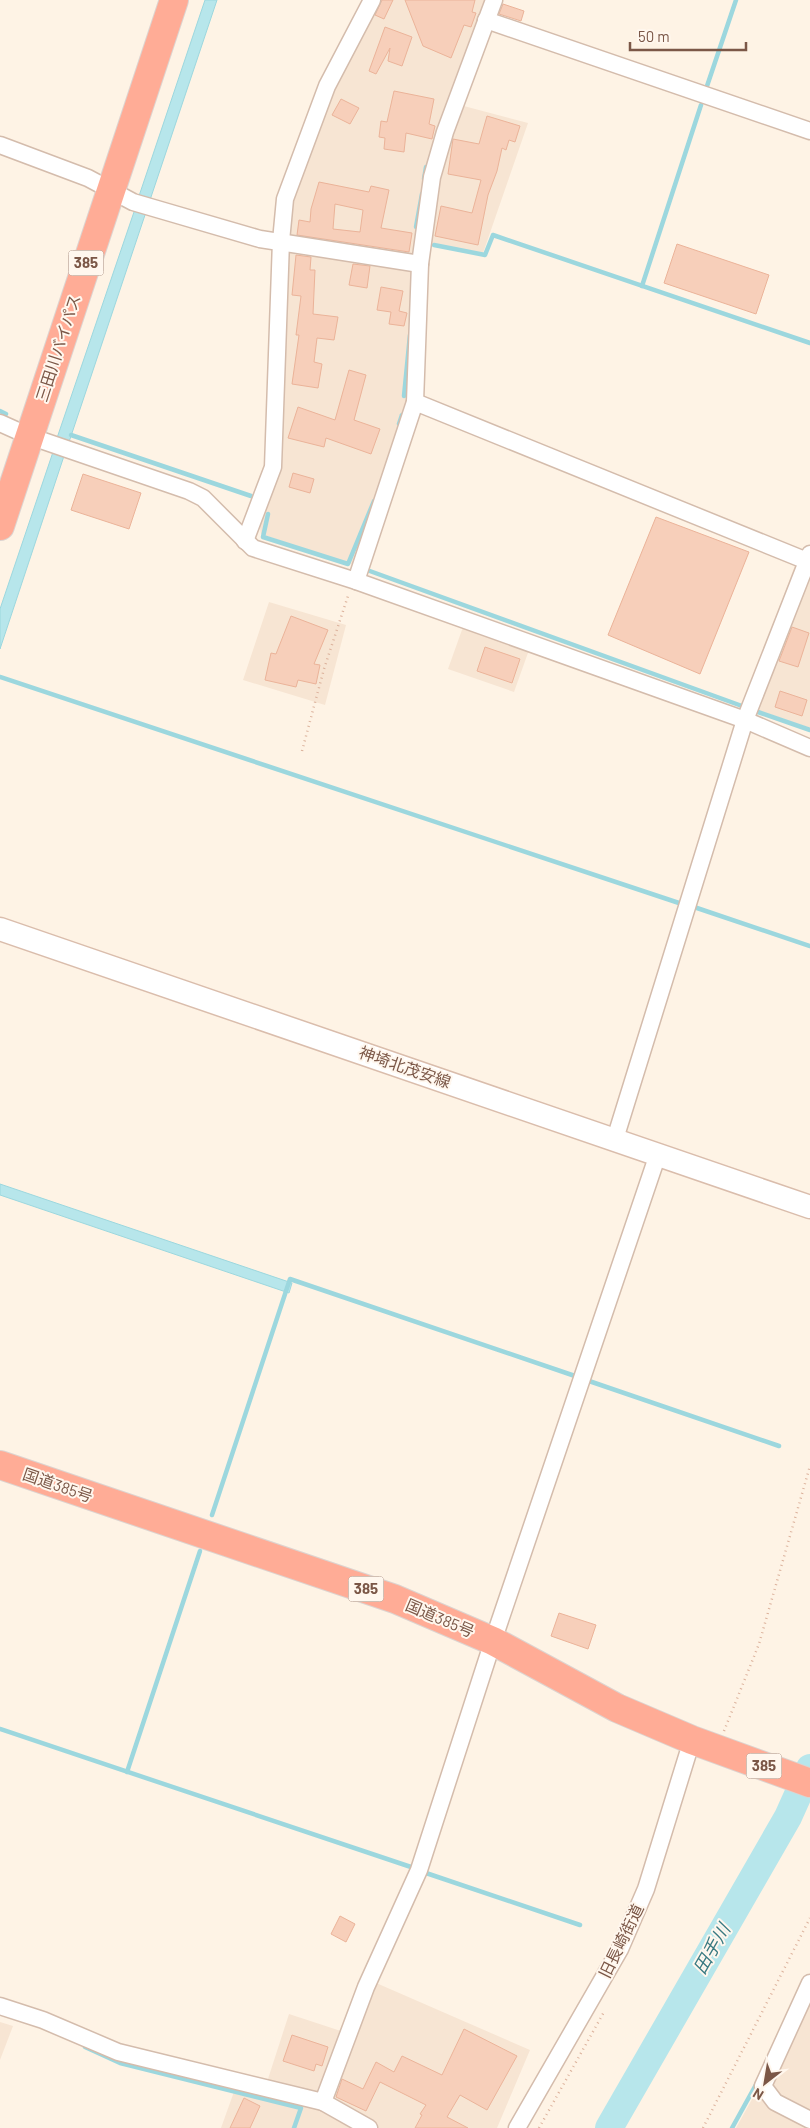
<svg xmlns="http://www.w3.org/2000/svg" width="810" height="2128" viewBox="0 0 810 2128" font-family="Barlow,'Noto Sans JP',sans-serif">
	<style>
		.residential { fill: #f7e5d3 }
		.water { fill: #b7e6eb; stroke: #9cd7de }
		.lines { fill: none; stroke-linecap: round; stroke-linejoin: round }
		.stream { stroke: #9cd7de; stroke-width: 4.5 }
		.river { stroke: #b7e6eb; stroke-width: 28 }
		.building { fill: #f7cfba; stroke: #ebb399; fill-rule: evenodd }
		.street-casing { stroke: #d4bcac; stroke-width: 19 }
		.secondary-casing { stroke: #dabdac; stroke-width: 25 }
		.highway-casing { stroke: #ddd3cf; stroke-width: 30 }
		.path { stroke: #dcb29c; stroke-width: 2.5; stroke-dasharray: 1 4; stroke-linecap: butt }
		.street { stroke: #fff; stroke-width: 16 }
		.secondary { stroke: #fff; stroke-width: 22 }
		.highway { stroke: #ffac96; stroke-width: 28 }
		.labels { text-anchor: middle; stroke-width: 4; stroke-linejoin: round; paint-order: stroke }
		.shield { fill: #fff7ee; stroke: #a38779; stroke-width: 1 }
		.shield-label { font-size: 15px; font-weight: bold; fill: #7b5747 }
		.street-label { font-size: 16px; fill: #7b5747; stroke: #fff7ee }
		.water-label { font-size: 18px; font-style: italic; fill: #397a82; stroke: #fff7ee }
	</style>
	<rect width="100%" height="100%" fill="#fef3e5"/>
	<g class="residential">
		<polygon points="365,0 501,0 460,105 528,123 483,253 431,243 418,414 366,569 261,534 254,493 267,456 278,198"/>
		<polygon points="801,549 810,553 810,728 743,705"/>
		<polygon points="269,602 346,625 325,705 243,680"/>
		<polygon points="463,627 529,650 514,692 448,669"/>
		<polygon points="810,1977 810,2128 736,2128 756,2092"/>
		<polygon points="367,1979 530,2050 497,2128 221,2128 240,2075 267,2082 289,2014 347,2033"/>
		<polygon points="0,2022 13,2026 0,2060"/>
	</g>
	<g class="water">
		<polygon points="205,0 217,0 150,200 139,196"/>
		<polygon points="135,209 146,212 69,442 57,438"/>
		<polygon points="53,452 64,456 0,649 0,609"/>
		<polygon points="0,1184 292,1283 289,1293 0,1195"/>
	</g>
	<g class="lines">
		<g class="stream">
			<polyline points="706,89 736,0"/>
			<polyline points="424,179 426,167"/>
			<polyline points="416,227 422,194"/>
			<polyline points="434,245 485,255 493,235 810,343"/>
			<polyline points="642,286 701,105"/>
			<polyline points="404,396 410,335"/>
			<polyline points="0,411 6,414"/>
			<polyline points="399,424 402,415"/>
			<polyline points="71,435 251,496"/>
			<polyline points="268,514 263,537 348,564 374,501"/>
			<polyline points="367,570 742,706"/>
			<polyline points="0,677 679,903"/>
			<polyline points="758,712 810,730"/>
			<polyline points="694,907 810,946"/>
			<polyline points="589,1381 779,1446"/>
			<polyline points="212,1515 290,1279 575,1376"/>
			<polyline points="0,1729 411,1867"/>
			<polyline points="127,1772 200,1551"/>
			<polyline points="426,1873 580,1925"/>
			<polyline points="85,2047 120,2063 301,2108 294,2128"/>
			<polyline points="732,2128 758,2081"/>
		</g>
		<polyline class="river" points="609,2128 788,1817 810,1768"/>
	</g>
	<g class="building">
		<polygon points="382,0 393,0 384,19 375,15"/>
		<polygon points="405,0 475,0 472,12 476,13 471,27 464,25 451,58 423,46"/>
		<polygon points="503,4 524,11 521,21 499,14"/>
		<polygon points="385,27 412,37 402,66 388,61 390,48 376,74 369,71"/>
		<polygon points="394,91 434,99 429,124 435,126 432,139 406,133 404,152 384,149 385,138 379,137 381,121 387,122"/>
		<polygon points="341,99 359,108 350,124 332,115"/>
		<polygon points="487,116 520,126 515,142 509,140 506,150 502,148 497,171 488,195 478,245 435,236 441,206 472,213 481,180 448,174 453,139 479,144"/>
		<path d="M319,182L369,192L371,186L389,190L381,228L412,233L409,252L297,235L299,220L310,222L311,209ZM335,204L363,210L360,232L333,229Z"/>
		<polygon points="677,244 769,275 756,314 664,283"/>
		<polygon points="296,255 311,257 310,270 315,270 313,314 338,317 334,340 317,338 314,362 322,364 318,388 292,384 299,335 296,335 301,296 292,295"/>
		<polygon points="353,264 370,266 367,288 349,285"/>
		<polygon points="381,287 403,291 399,311 407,313 404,326 389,324 391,312 377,310"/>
		<polygon points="349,370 366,375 354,420 380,429 371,454 326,438 324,447 288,438 298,407 335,420"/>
		<polygon points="293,473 314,479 310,493 289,487"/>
		<polygon points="83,474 141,493 129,529 71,510"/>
		<polygon points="656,517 749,552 700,674 608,635"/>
		<polygon points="291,616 328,630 314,664 320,665 316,684 298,680 296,687 265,680 271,653 276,654"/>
		<polygon points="792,627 809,633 798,667 779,661"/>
		<polygon points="485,647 520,659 512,683 477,671"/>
		<polygon points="780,691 807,700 802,716 775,707"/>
		<polygon points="559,1613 596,1625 588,1649 551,1636"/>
		<polygon points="340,1916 355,1924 346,1942 331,1934"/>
		<polygon points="464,2029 517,2056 487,2110 460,2095 447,2117 468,2128 415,2128 422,2115 420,2114 426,2105 380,2082 366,2111 336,2097 342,2079 363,2089 376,2062 394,2072 402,2056 442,2075"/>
		<polygon points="292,2035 328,2047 322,2066 316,2064 314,2071 283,2061"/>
		<polygon points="244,2098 260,2106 250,2128 230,2128"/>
	</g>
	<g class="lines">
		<g class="street-casing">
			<g id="street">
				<polyline points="486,20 810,131"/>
				<polyline points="0,145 88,178 133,202 260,239 420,264"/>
				<polyline points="415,402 807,561"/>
				<polyline points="0,423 29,436 189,491 203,498 253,548 356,581 745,720 810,748"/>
				<polyline points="245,541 273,467 281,241 285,199 327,86 372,0"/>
				<polyline points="356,581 415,402 420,264 432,177 445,132 494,0"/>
				<polyline points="615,1139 745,720 810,554"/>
				<polyline points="810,1983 763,2086 775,2102 810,2120"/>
				<polyline points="0,2006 43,2020 118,2052 323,2102 369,2128"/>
				<polyline points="323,2102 366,1987 419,1870 493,1641 658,1154"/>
				<polyline points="517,2128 620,1949 646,1889 692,1740"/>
			</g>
		</g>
		<g class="secondary-casing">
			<polyline id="secondary" points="0,929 810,1207"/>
		</g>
		<g class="highway-casing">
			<g id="highway">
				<polyline points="0,526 174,0"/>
				<polyline points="0,1465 395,1599 493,1641 617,1708 692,1740 810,1783"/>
			</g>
		</g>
		<g class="path">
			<polyline points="302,751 324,669 348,596"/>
			<polyline points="724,1731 759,1644 810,1466"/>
			<polyline points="539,2128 604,2012"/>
			<polyline points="703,2128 810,1918"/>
		</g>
		<use href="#street" class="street"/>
		<use href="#secondary" class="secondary"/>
		<use href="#highway" class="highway"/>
	</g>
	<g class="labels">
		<g class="shield">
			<rect x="68.5" y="250.5" width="35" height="25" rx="4"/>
			<rect x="348.5" y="1576.5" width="35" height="25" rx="4"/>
			<rect x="746.5" y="1753.5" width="35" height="25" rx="4"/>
		</g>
		<g class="shield-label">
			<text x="86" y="268">385</text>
			<text x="366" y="1594">385</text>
			<text x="764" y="1771">385</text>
		</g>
		<g class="street-label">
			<text transform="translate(58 348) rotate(-72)" y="6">三田川バイパス</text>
			<text transform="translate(405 1067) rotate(19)" y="6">神埼北茂安線</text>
			<text transform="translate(58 1485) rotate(19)" y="6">国道385号</text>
			<text transform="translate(440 1618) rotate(23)" y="6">国道385号</text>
			<text transform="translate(621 1941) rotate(-64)" y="6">旧長崎街道</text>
		</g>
		<g class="water-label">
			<text transform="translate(712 1949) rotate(-60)" y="6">田手川</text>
		</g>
	</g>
	<g transform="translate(765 2083) rotate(211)" stroke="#fff7ee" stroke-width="4" paint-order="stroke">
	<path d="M0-4L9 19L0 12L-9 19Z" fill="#7b5747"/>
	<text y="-8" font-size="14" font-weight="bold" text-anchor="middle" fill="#7b5747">N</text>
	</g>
	<path d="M630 42v8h116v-8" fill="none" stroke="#7b5747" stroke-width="2.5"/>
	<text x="638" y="42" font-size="15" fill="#7b5747" stroke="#fff7ee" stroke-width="4" paint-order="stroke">50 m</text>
</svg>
